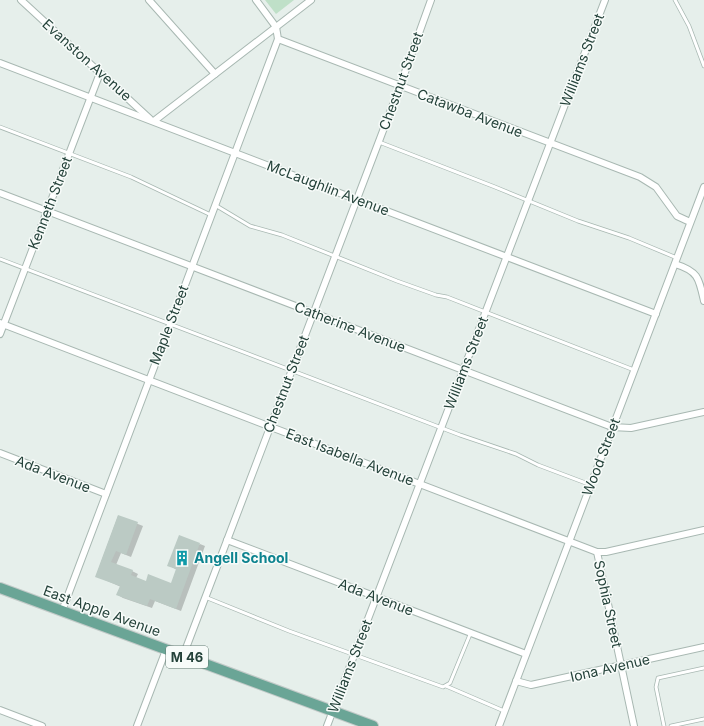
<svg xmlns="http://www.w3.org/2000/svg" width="704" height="726" viewBox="0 0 704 726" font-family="Inter,sans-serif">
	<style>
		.green { fill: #bfe0c8 }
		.shadow { fill: #0003 }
		.building { fill: #bbcac4 }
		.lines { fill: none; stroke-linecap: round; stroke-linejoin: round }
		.lane-casing { stroke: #a8b8b2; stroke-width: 4.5 }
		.street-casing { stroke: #a8b8b2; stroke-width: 8 }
		.primary-casing { stroke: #c2cac8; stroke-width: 12 }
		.lane { stroke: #fff; stroke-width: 3 }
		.street { stroke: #fff; stroke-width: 6 }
		.primary { stroke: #6aa596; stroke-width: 10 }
		.labels { text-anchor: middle; stroke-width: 3; stroke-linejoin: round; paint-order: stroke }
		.shield { fill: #f7fbf9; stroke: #637a73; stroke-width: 1 }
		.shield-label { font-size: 13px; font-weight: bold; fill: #24423a }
		.street-label { font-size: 14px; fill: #24423a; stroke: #f7fbf9 }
		.culture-label { font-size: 14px; font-weight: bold; fill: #0d838f; stroke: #f7fbf9; text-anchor: start }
	</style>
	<rect width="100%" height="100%" fill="#e6efeb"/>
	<polygon class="green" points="265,0 294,0 276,14"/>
	<polygon class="shadow" points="118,516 143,526 131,557 121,553 116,565 132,571 138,574 136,578 146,582 172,584 177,570 168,565 200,544 205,546 181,611 155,601 152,608 123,598 118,595 121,587 96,576"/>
	<polygon class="building" points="118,515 138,522 126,555 116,551 111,562 133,570 131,575 146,581 148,574 171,583 176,569 167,566 179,535 200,543 176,609 150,599 147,606 116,595 120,586 95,577"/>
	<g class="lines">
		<g class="lane-casing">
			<g id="lane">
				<polyline points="675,0 689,26 704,66"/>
				<polyline points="0,127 131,177 211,215"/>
				<polyline points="379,142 495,187 578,221 629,238 677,258"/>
				<polyline points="215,205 250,226 282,235 397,281 436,295 447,297 634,370"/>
				<polyline points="0,259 460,435 516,454 538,465 591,485"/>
				<polyline points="205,597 289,631 443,687 450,683 471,632"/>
				<polyline points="446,686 504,711"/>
				<polyline points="664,726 656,687 658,678 704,668"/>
				<polyline points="671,726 704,719"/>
			</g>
		</g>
		<g class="street-casing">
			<g id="street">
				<polyline points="21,0 150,119"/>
				<polyline points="149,0 215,74"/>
				<polyline points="256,0 276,27 278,39 640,177 656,187 677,216 690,222"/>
				<polyline points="0,63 656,314"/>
				<polyline points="154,121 311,0"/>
				<polyline points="0,193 612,427 631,428 704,412"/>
				<path d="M675,264C698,271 699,278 704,301"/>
				<polyline points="0,323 597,552 606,552 704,530"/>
				<polyline points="0,334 100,73"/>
				<polyline points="0,453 106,494"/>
				<polyline points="227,540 526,654"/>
				<polyline points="597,552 634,726"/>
				<polyline points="62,611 278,39"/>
				<polyline points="183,656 400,86 431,0"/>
				<polyline points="516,681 531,685 704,647"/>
				<polyline points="0,710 42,726"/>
				<polyline points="137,726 166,650"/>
				<polyline points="327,726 605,0"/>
				<polyline points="499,726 704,187"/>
			</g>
		</g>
		<g class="primary-casing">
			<polyline id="primary" points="0,588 373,726"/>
		</g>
		<use href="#lane" class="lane"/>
		<use href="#street" class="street"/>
		<use href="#primary" class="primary"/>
	</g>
	<defs>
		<g id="building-bare" transform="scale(1.2)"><path d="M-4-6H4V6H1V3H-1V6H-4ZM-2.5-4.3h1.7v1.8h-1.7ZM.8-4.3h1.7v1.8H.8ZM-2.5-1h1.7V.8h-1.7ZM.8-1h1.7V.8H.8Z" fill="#0f9aa8" stroke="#f7fbf9" stroke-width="2.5" paint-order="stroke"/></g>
	</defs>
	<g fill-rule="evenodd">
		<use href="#building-bare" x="182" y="558"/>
	</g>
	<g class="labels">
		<rect class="shield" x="166" y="646" width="42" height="22" rx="3"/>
		<g class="shield-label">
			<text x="187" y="662">M 46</text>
		</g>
		<g class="street-label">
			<text transform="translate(87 60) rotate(42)" y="5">Evanston Avenue</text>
			<text transform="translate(582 60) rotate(-69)" y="5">Williams Street</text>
			<text transform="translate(401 81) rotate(-70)" y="5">Chestnut Street</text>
			<text transform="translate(470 113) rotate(21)" y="5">Catawba Avenue</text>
			<text transform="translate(328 188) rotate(21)" y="5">McLaughlin Avenue</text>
			<text transform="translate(50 203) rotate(-69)" y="5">Kenneth Street</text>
			<text transform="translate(169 325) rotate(-69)" y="5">Maple Street</text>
			<text transform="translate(350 327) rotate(21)" y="5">Catherine Avenue</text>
			<text transform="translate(466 363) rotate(-69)" y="5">Williams Street</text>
			<text transform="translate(286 384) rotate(-69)" y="5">Chestnut Street</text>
			<text transform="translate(350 457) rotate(21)" y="5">East Isabella Avenue</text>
			<text transform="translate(601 457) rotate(-69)" y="5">Wood Street</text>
			<text transform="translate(53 474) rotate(21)" y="5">Ada Avenue</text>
			<text transform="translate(376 597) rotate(21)" y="5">Ada Avenue</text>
			<text transform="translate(608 604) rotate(78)" y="5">Sophia Street</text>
			<text transform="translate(102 611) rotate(20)" y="5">East Apple Avenue</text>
			<text transform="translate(350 666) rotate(-69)" y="5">Williams Street</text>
			<text transform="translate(610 668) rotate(-13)" y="5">Iona Avenue</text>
		</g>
		<g class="culture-label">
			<text x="194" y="563">Angell School</text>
		</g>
	</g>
</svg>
